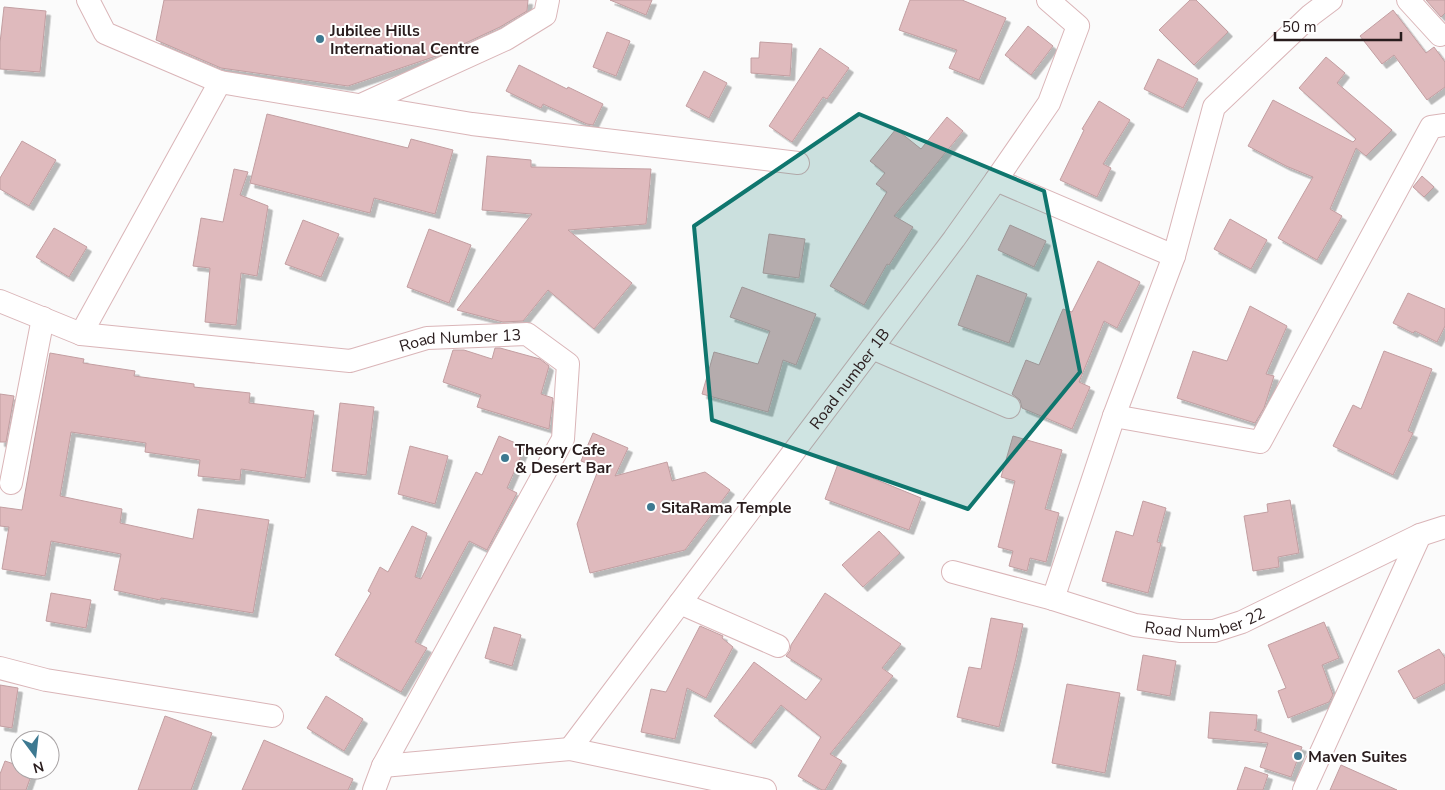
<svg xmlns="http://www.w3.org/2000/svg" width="1445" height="790" viewBox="0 0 1445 790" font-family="'Nunito Sans',sans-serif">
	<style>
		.building { fill: #dfbabd; stroke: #c29ea1; filter: url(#shadow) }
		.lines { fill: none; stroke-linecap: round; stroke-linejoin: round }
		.minor-casing { stroke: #dab5b8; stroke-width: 24 }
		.minor { stroke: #fff; stroke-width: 22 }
		.marked { fill: #0f766e; fill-opacity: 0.2; stroke: #0f766e; stroke-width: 4; stroke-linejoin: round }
		.poi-dot { fill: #3d7991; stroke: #fff; stroke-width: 2 }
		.labels { text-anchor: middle; stroke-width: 4; stroke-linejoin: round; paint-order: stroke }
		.poi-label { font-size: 16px; font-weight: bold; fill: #291c1d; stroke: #fff; text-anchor: start }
		.street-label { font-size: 16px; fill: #291c1d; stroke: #fff }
	</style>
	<defs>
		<filter id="shadow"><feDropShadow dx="4.5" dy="4.5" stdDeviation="0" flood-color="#0004"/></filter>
	</defs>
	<rect width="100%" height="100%" fill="#fbfbfb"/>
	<g class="building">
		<polygon points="164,0 528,0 527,11 500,27 442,54 348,86 221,68 156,40"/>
		<polygon points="610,0 652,0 646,15"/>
		<polygon points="910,0 962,0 1006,18 979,80 949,68 957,50 899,30"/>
		<polygon points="1190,0 1196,0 1228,32 1194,65 1159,30"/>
		<polygon points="1426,0 1445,0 1445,13 1441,17"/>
		<polygon points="4,7 46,11 40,72 0,69 0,43"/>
		<polygon points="1393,10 1426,53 1434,47 1445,62 1445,87 1427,100 1394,55 1382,64 1360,36"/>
		<polygon points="1028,26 1053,46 1031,75 1005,55"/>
		<polygon points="607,32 630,41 616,76 593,67"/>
		<polygon points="760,42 792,44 790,76 751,73 751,58 759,58"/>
		<polygon points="820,48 849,68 827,99 823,97 792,142 769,126"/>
		<polygon points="1326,57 1345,73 1337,83 1392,130 1366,156 1356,148 1330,209 1342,216 1317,260 1278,238 1313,177 1286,166 1248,146 1273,100 1353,142 1356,139 1299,88"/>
		<polygon points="1158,59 1198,79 1183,108 1144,89"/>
		<polygon points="519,65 567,89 568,87 603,104 593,125 587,124 543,104 541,108 506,91"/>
		<polygon points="704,71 727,83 709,118 686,106"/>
		<polygon points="1099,101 1130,120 1103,164 1111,168 1097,197 1060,180 1084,130 1082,129"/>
		<polygon points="267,114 408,148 411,139 453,150 435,214 374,198 370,213 250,183"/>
		<polygon points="947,117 963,131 894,216 913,227 889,265 887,264 864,305 830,286 887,192 876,184 885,173 870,161 896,129 921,149"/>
		<polygon points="22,141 56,160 29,206 0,189 0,178"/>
		<polygon points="487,156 531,160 531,167 651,169 646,224 568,230 632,283 594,329 548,290 523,321 503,322 457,310 532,214 482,210"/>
		<polygon points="234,169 248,172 240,195 268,206 257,276 241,273 236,325 205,322 210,268 193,266 201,218 223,222"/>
		<polygon points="1422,176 1434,187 1424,197 1413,187"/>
		<polygon points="1230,219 1267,240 1251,269 1214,249"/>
		<polygon points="303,220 339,234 321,277 285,264"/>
		<polygon points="1010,225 1046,241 1034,267 998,250"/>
		<polygon points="54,228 87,247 69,277 36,257"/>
		<polygon points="429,229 471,245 449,303 407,287"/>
		<polygon points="769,234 805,239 799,278 763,273"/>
		<polygon points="1098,261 1140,282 1117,328 1104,321 1079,382 1090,387 1072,429 1022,408 1020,400 1012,394 1026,360 1039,365 1063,309 1072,312"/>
		<polygon points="977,275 1027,294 1009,343 958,325"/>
		<polygon points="742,287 816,314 796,365 783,360 768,412 702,394 714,352 758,364 770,331 730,317"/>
		<polygon points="1408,293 1445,309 1445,326 1437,342 1415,331 1413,333 1393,323"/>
		<polygon points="1250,306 1287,326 1266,374 1274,376 1264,408 1255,423 1177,398 1193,351 1227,361"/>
		<polygon points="495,348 500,348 540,359 549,366 541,394 553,398 549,429 477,407 481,395 443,382 453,350 464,350 492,359"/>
		<polygon points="1384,351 1432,369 1408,431 1413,433 1393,475 1333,446 1353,405 1361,409"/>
		<polygon points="50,353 84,359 83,363 135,371 134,376 194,384 194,387 250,393 249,403 314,411 305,478 241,469 240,480 198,476 200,460 145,452 146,443 71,432 60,496 122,509 120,523 193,539 198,509 269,520 253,613 161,598 160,600 114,590 121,554 51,541 45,576 2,569 9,527 0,526 0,507 22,510"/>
		<polygon points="0,394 14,396 6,442 0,442"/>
		<polygon points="340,403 374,407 366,475 332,471"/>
		<polygon points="593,433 628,448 615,476 667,462 672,481 705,472 730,490 685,550 590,573 577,524 599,468 581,461"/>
		<polygon points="499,436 525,447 507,488 517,493 487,550 469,541 415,642 427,648 401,692 335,655 371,593 368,591 380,567 388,572 412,526 427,533 415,577 421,579 476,472 482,475"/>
		<polygon points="1013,436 1062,450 1045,509 1059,513 1046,562 1030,558 1027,571 1009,566 1013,551 998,547 1015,481 1001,477"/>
		<polygon points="410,446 448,456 435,504 398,494"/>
		<polygon points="838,464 921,498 909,530 825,499"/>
		<polygon points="1290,500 1299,553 1278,557 1279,567 1253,571 1244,516 1268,512 1267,504"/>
		<polygon points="1143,501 1166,508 1157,542 1161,543 1148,593 1102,581 1116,531 1133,536"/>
		<polygon points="879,531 900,553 863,587 842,565"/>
		<polygon points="51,593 91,600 86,628 46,621"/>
		<polygon points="825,593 901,644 882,668 893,676 830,754 842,761 825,790 822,790 798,776 821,737 781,705 751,744 714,716 754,662 806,700 822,679 786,656 790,651 791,645"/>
		<polygon points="991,618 1023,624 1016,658 999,727 957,717 969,667 981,669"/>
		<polygon points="1324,622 1339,658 1322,665 1333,695 1329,702 1288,718 1278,691 1286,688 1268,645"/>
		<polygon points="700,626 723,636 722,638 733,647 706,698 687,688 675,739 641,732 651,689 666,692"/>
		<polygon points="494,627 521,635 512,666 485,658"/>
		<polygon points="1439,649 1445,658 1445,683 1414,699 1398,671"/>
		<polygon points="1143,655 1176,661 1170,696 1137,690"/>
		<polygon points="1067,684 1120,693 1105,773 1052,763"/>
		<polygon points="0,685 18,688 12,728 0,726"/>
		<polygon points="326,696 363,719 344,751 307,728"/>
		<polygon points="1210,712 1257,715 1256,729 1254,730 1302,747 1291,777 1260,767 1268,743 1208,738"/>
		<polygon points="165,716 212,733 191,790 138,790"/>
		<polygon points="264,740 353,779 348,790 242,790"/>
		<polygon points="5,761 20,766 20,770 33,770 26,790 0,790 0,774"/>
		<polygon points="1341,765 1397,790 1330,790"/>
		<polygon points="1245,767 1268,775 1263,790 1237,790"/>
	</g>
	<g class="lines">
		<g class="minor-casing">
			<g id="minor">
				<polyline points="88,0 105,33 220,82 472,124 798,163"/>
				<polyline points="1408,0 1440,35"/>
				<polyline points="361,105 506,39 545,15 548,0"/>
				<polyline points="996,180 1174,256"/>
				<path id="s1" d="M0,301L81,334L350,361L427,338L527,334L568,364L563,439L383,766L374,790"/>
				<polyline points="81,334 220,82"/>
				<polyline points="872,348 1009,407"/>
				<polyline points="1114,416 1260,442 1431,127 1445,125"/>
				<polyline points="11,483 43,318"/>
				<path id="s2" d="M953,572L1053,599L1135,625L1181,631H1214L1242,622L1420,535L1445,527"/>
				<polyline points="1053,599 1114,416 1174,256 1214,107 1311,15 1331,0"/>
				<polyline points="680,603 778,646"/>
				<polyline points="0,668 46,680 272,716"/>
				<path id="s3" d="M570,749L954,239L996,180L1049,103L1078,26L1048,0"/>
				<polyline points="383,766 570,749 765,790"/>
				<polyline points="1304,790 1420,535"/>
			</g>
		</g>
		<use href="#minor" class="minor"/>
	</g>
	<path class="marked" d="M859,114L1044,191L1080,372L968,509L712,420L694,226Z"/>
	<g class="poi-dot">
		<circle cx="320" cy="39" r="5"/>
		<circle cx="505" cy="458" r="5"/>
		<circle cx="651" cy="507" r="5"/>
		<circle cx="1298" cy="756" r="5"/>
	</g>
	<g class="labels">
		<g class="poi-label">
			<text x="330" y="36">Jubilee Hills<tspan x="330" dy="18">International Centre</tspan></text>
			<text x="515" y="455">Theory Cafe<tspan x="515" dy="18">&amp; Desert Bar</tspan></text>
			<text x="661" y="513">SitaRama Temple</text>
			<text x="1308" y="762">Maven Suites</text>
		</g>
		<g class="street-label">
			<text dy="6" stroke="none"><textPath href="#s1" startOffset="471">Road Number 13</textPath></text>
			<text dy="6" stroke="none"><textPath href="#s3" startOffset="464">Road number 1B</textPath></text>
			<text dy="6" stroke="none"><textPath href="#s2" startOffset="261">Road Number 22</textPath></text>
		</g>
	</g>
	<g transform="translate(35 755) rotate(165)"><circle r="24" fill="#ffffff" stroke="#a9a4a5"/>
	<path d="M0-4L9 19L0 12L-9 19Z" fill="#3d7991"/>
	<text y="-8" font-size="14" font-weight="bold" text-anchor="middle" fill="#291c1d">N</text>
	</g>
	<path d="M1275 32v8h126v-8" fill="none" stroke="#291c1d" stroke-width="2.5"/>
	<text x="1282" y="32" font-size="15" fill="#291c1d" stroke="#ffffff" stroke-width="4" paint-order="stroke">50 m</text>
</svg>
